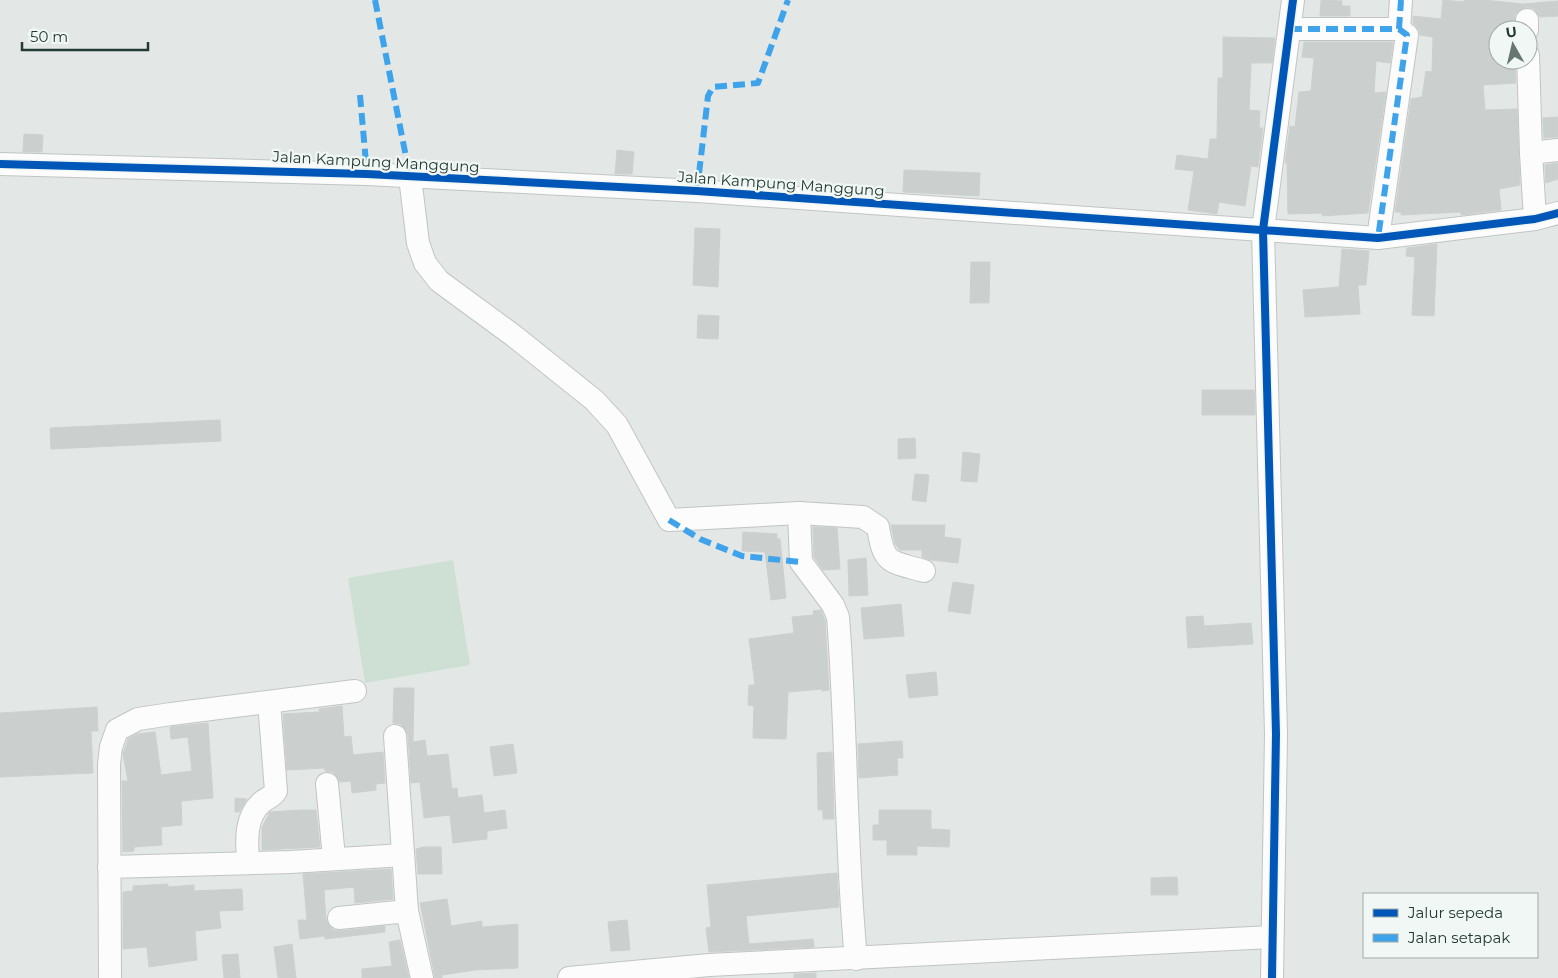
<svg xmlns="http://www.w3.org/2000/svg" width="1558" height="978" viewBox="0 0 1558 978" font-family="Montserrat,sans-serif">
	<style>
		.green { fill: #cee0d3 }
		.building { fill: #cbcfcd; stroke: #ccd1cf }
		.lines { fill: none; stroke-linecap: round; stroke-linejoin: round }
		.minor-casing { stroke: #c0c5c3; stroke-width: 24 }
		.minor { stroke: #fbfcfb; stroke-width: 22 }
		.quiet { stroke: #3ea3eb; stroke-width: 6; stroke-dasharray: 12 6; stroke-linecap: butt }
		.cycleway-casing { stroke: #f1f7f4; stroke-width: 11 }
		.cycleway { stroke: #0057b8; stroke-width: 8 }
		.labels { text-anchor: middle; stroke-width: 4.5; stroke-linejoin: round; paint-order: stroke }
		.street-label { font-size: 15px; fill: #233a34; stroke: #f1f7f4 }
	</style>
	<rect width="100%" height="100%" fill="#e3e8e6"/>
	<polygon class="green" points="453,560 470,665 365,683 348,578"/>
	<g class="building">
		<polygon points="1321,0 1342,1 1342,6 1350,6 1350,16 1320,16"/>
		<polygon points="1443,0 1464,2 1464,0 1484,0 1523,4 1558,1 1558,16 1540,17 1534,9 1527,7 1515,14 1514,30 1498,30 1498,60 1502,60 1503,67 1515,67 1516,83 1483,85 1485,110 1517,109 1520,185 1499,189 1501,210 1461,215 1461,212 1401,215 1401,212 1395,212 1411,99 1422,97 1426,71 1432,72 1433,37 1420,35 1419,30 1413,23 1413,16 1441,19"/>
		<polygon points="1223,37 1275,38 1272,63 1251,63 1249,110 1260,111 1259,128 1263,128 1258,167 1251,166 1245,206 1219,202 1217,214 1188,210 1194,171 1175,169 1177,155 1208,159 1210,139 1217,139 1218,78 1223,78"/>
		<polygon points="1304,42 1393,42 1390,63 1376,61 1374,93 1386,92 1368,213 1322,216 1322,213 1288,214 1287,163 1285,163 1290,126 1295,127 1299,92 1311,91 1314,58 1302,57"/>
		<polygon points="1558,117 1558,137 1544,138 1543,118"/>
		<polygon points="24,134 43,135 42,152 23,152"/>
		<polygon points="617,150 634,152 632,174 615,174"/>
		<polygon points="1558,163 1558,179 1546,183 1545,165"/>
		<polygon points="904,170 980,173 979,196 903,192"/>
		<polygon points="695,228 720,229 718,287 693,285"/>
		<polygon points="1437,244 1434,316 1412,315 1415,257 1406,256 1407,248"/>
		<polygon points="1342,249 1369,251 1366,285 1358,285 1360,314 1305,317 1303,290 1339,287"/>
		<polygon points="971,262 990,262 989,303 970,303"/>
		<polygon points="698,315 719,316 718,339 697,338"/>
		<polygon points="1202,390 1254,390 1255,415 1202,415"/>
		<polygon points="220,420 221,441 51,449 50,428"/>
		<polygon points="915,438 916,458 898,459 898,439"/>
		<polygon points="963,452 980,454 977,482 961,481"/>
		<polygon points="915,474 929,475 926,502 912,500"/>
		<polygon points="891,525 945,525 944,537 961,539 958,563 931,560 922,557 922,550 900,550 895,544"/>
		<polygon points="813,527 837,528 840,569 823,570 814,557"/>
		<polygon points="743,532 777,534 777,539 780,539 786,598 771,600 765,552 742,551"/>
		<polygon points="866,558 868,595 849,596 848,560"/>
		<polygon points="953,582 974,585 970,614 948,611"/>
		<polygon points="901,604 904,636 864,639 861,608"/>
		<polygon points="821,610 825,620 829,690 822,691 822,689 788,692 786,739 753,738 754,706 748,705 749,685 755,685 749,639 794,633 792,617 814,615 813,611"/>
		<polygon points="1203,616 1204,626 1251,623 1253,644 1188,648 1186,617"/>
		<polygon points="936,672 938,695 909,698 906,675"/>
		<polygon points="394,688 414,688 413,742 425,740 427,756 448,754 452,789 457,788 458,798 482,795 484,813 505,810 507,828 487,831 487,839 453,843 450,815 424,818 420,782 411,783 408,735 401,724 393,723"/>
		<polygon points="342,706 344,737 351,736 353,755 383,752 385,783 376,784 376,790 352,793 351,781 340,782 333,772 325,771 324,768 287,770 283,714 320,712 319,709"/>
		<polygon points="97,707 98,731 91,731 93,773 0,777 0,713"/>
		<polygon points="208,723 213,798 181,801 182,825 161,827 162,845 134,847 134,851 123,852 122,781 128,781 123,754 128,739 137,734 155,732 161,775 192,771 188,737 171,739 170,727"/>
		<polygon points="902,741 903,758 897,758 898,775 859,778 858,744"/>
		<polygon points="513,744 517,773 494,776 490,747"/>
		<polygon points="832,752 834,819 823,819 823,810 818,810 817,753"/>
		<polygon points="235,798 247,799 239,812 235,812"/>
		<polygon points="301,810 316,810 320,847 262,850 262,827 270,812"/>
		<polygon points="879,810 931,810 931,829 950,830 949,847 917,846 917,855 887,855 887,840 873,840 873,825 879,825"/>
		<polygon points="424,847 441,847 442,874 418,874 416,849"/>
		<polygon points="391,869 393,899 355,903 354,887 324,890 326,920 333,930 340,931 385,926 385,932 325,939 325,936 300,939 298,920 307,920 303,874"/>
		<polygon points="837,873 839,907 746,916 749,944 813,939 814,947 709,952 706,928 711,927 707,885"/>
		<polygon points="1177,877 1178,895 1151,895 1151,878"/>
		<polygon points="168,884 168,887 194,885 194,891 242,889 243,910 219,911 221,928 195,931 197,960 149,967 147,947 123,949 123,892 133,891 133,886"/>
		<polygon points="447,899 451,926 482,921 482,927 518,924 518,968 475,970 442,975 442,978 435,978 420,903"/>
		<polygon points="627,920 630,950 611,951 608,922"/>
		<polygon points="400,940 409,978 362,978 362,969 392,966 389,942"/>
		<polygon points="292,944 296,978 278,978 274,947"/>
		<polygon points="238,954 240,978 224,978 222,955"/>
		<polygon points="816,973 816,978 794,978 794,974"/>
	</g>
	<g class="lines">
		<g class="minor-casing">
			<g id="minor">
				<polyline points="1527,20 1527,30"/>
				<polyline points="1290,29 1399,29 1407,35 1378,238"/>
				<polyline points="1399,29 1401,0"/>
				<polyline points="1528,55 1531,153"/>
				<polyline points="0,164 367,174 697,191 1378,238 1535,219 1558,213"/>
				<path d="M410,177L418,243L425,263L439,281L514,336L594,400L617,425L669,520L799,513L863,517L878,527C884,565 889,561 924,571"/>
				<polyline points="1535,219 1531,153 1558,150"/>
				<path d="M799,513L801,562L833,605L838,617C847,731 845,845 856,959"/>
				<polyline points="395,736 407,911"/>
				<polyline points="327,784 334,858"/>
				<path d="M248,863C247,842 244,819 261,803C266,798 273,797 276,791L269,702"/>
				<polyline points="109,867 291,862 403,855"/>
				<polyline points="339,918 407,911 422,978"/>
				<polyline points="110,978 109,764 111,747 117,730 138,719 171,714 355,691"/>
				<polyline points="569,978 709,965 1272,937"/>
				<polyline points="1272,978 1276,734 1263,230 1293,0"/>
			</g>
		</g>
		<use href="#minor" class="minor"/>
		<g class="quiet">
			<polyline points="375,0 410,177"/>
			<polyline points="1290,29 1399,29 1407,35 1378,238"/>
			<polyline points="1399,29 1401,0"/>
			<polyline points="360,95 367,174"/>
			<polyline points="697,191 708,96 713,87 758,83 788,0"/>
			<polyline points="669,520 700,539 742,556 801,562"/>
		</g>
		<g class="cycleway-casing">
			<g id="cycleway">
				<polyline points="0,164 367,174 697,191 1378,238 1535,219 1558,213"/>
				<polyline points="1272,978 1276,734 1263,230 1293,0"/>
			</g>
		</g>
		<use href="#cycleway" class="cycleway"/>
	</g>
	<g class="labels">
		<g class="street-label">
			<text transform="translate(376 162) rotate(3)" y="5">Jalan Kampung Manggung</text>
			<text transform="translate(781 184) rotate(4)" y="5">Jalan Kampung Manggung</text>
		</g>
	</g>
	<rect x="1363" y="893" width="175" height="65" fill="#f1f7f4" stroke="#9faba7"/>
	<rect x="1373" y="909" width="25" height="8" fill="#0057b8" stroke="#9faba7"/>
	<text x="1408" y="918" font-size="15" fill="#233a34">Jalur sepeda</text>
	<rect x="1373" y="934" width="25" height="8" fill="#3ea3eb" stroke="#9faba7"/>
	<text x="1408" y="943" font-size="15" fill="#233a34">Jalan setapak</text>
	<g transform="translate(1513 45) rotate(352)"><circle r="24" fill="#f1f7f4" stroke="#9faba7"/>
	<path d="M0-4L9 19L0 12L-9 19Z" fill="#667772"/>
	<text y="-8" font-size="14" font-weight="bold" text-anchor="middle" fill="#233a34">U</text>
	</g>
	<path d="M22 42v8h126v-8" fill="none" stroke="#233a34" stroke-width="2.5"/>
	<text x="30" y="42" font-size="15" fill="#233a34" stroke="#f1f7f4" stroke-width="4" paint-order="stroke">50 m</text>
</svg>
